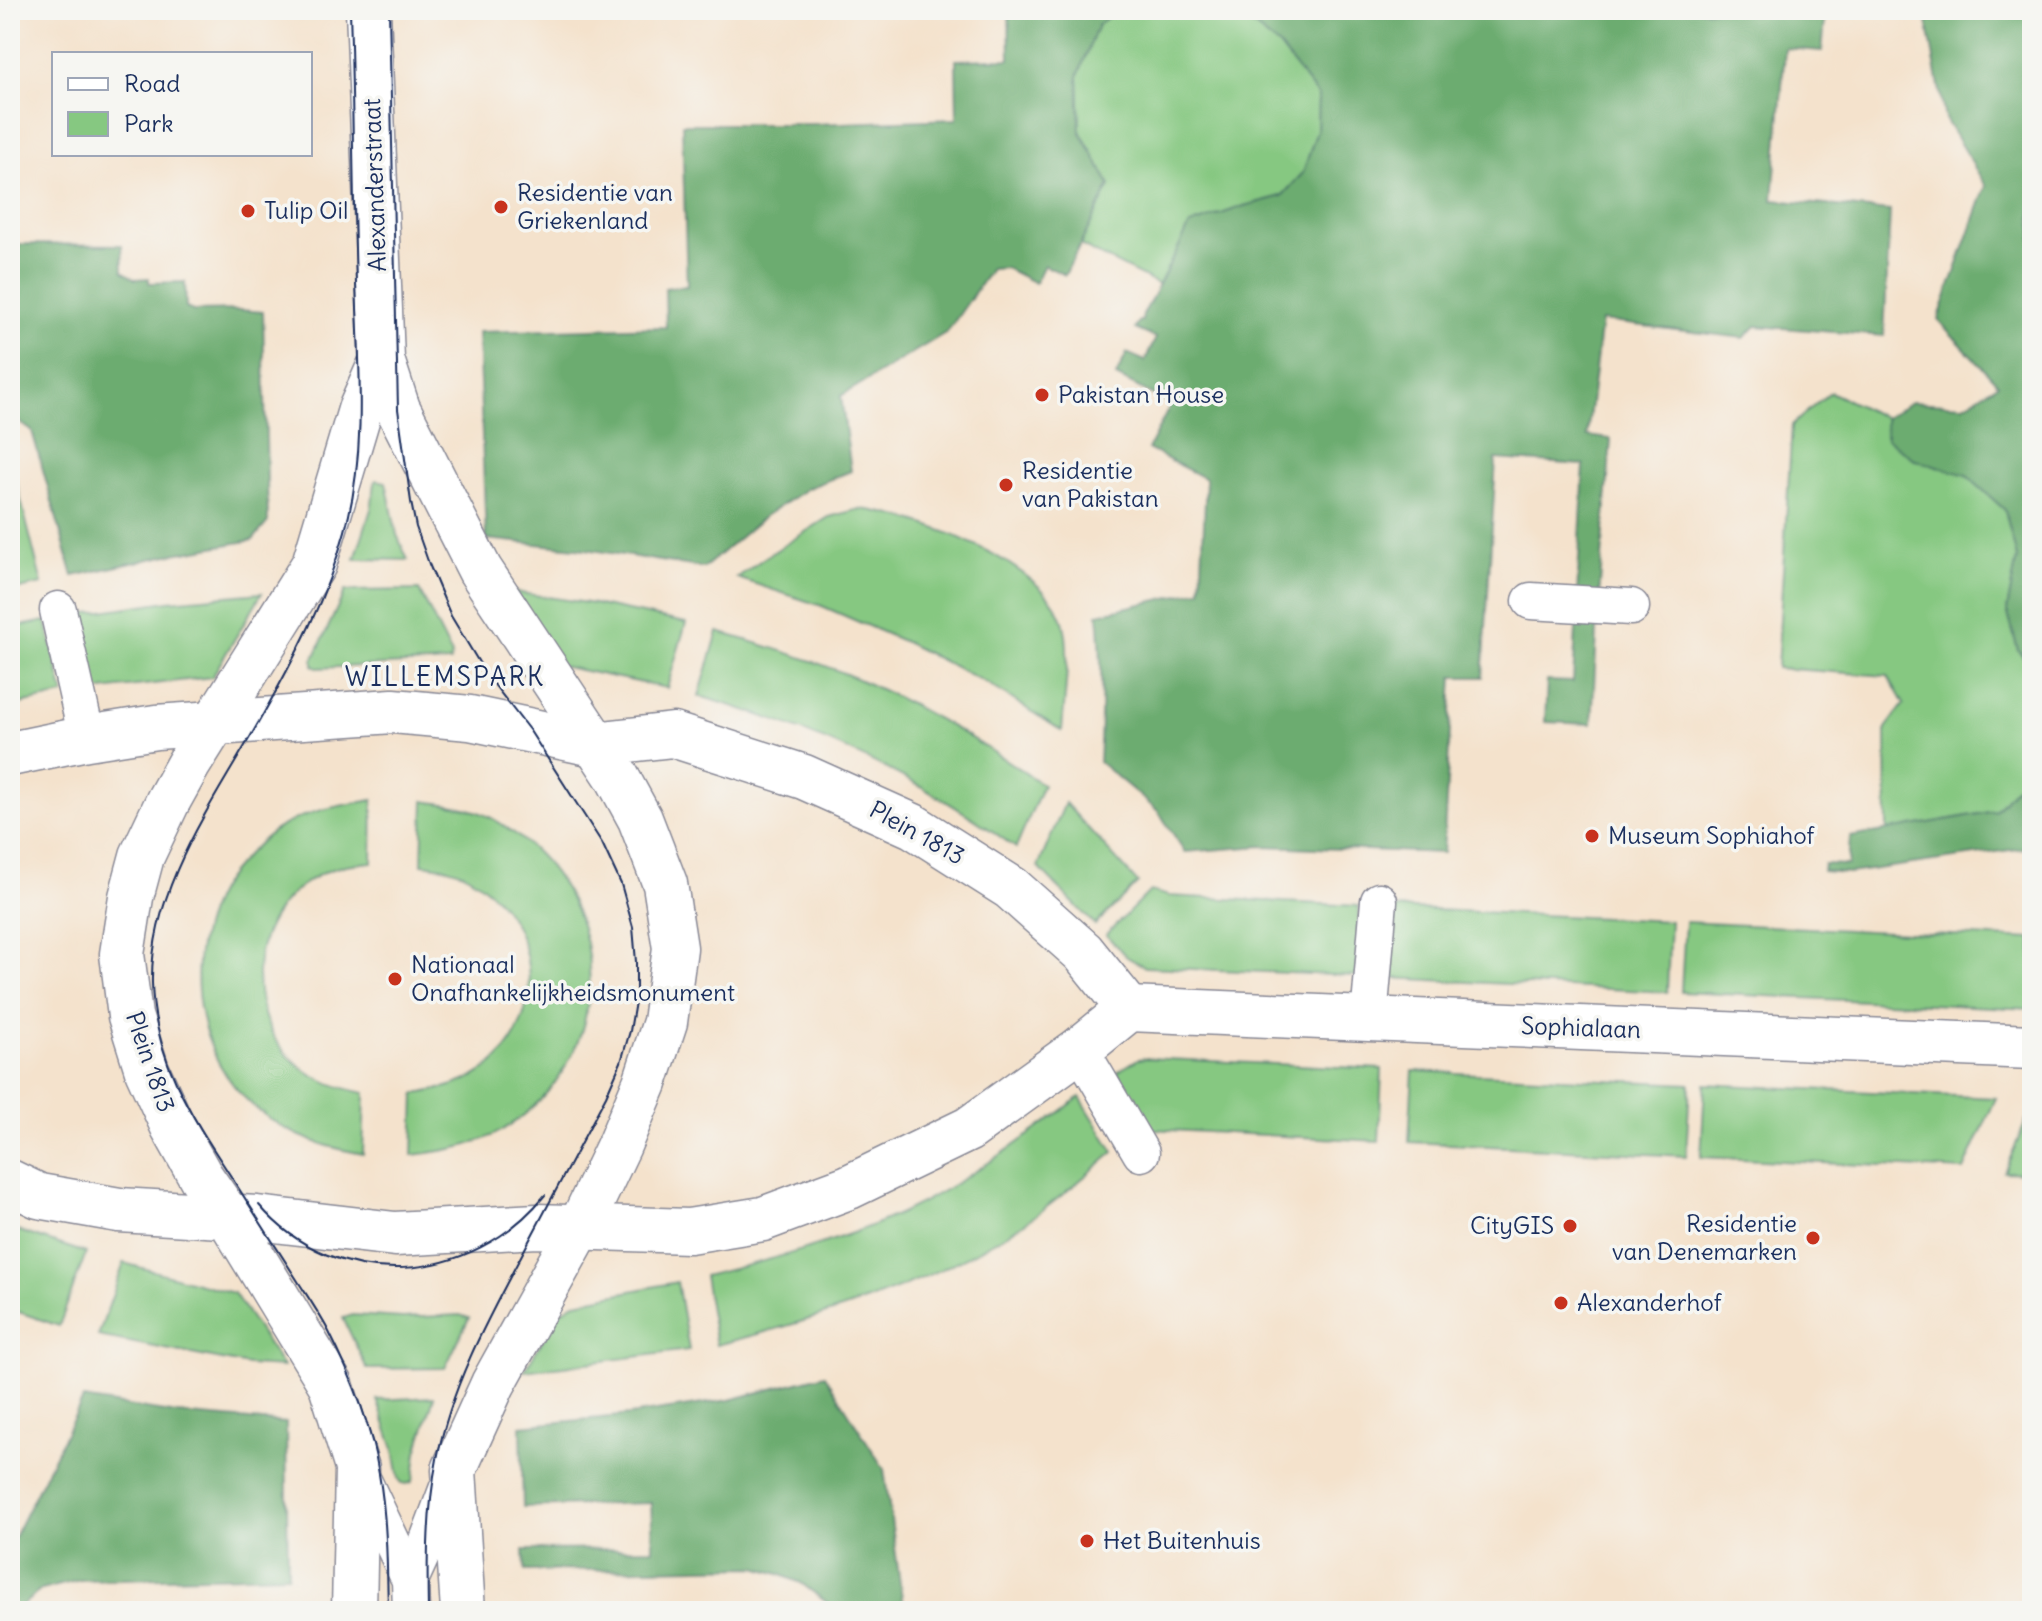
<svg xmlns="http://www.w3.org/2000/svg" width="2042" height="1621" viewBox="0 0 2042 1621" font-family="Delius,sans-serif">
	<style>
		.green { fill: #86c881; stroke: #507c70; stroke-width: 2 }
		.forest { fill: #6cac6f; stroke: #446e66; stroke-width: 2 }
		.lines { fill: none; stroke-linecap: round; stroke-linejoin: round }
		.lane-casing { stroke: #888895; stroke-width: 39 }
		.street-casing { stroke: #888895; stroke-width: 47 }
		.lane { stroke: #fff; stroke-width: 36 }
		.street { stroke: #fff; stroke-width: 44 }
		.tram { stroke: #1b2f5e; stroke-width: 2 }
		.poi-dot { fill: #c8321e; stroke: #f6f6f2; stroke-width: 3 }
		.labels { text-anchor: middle; stroke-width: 7; stroke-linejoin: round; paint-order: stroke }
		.street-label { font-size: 24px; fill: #1b2f5e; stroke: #f6f6f2 }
		.poi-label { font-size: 24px; fill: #1b2f5e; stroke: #f6f6f2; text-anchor: start }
		.neighbourhood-label { font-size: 26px; letter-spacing: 2px; fill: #1b2f5e; stroke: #f6f6f2 }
	</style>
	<rect width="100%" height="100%" fill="#f6f6f2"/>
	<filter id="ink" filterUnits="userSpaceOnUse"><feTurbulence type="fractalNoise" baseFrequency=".0125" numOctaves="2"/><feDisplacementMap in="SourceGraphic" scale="16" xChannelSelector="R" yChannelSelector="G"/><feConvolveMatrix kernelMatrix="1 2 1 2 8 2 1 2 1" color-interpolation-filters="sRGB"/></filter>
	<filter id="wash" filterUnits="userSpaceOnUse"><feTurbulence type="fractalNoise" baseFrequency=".006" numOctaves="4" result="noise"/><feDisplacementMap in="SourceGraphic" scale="32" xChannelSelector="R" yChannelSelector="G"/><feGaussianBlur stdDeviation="1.8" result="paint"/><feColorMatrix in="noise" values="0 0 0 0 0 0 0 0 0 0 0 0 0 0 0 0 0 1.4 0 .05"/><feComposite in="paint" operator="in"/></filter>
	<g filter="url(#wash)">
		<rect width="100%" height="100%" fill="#f4e2cc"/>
		<g class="green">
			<polygon points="1117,10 1224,10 1237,13 1279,46 1318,96 1317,130 1303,173 1282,196 1244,206 1190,225 1159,285 1080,245 1110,185 1080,131 1078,76 1098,24"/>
			<polygon points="1830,392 1885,418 1886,438 1915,460 1966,474 2005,510 2017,558 2007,610 2018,650 2032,667 2032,764 2026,775 1995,811 1887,831 1886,728 1904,704 1888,676 1777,668 1792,425"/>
			<polygon points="10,457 42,584 10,591"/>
			<polygon points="377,480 386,482 397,535 408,560 355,559 371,509 375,483"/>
			<path d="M860,509C917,515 1043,562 1063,621C1072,650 1064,699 1062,731L987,683L907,643L822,606L737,578L764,558L829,517Z"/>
			<polygon points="419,590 452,655 450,662 317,668 313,665 313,660 345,591"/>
			<polygon points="500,590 594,604 686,623 667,688 556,665"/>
			<polygon points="262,593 212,677 94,691 75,615 168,601"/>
			<polygon points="46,621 64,695 10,706 10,628"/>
			<path d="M718,632C761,644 805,657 846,674C916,703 981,742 1043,785L1016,848C920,777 814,729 699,696Z"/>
			<path d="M373,800L372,862C363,863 352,863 342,866C280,884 248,940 261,1003C266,1027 279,1050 298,1065C318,1081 340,1088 365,1093L363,1154C317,1146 277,1131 244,1097C191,1043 183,952 221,887C228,875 238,864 248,854C259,843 271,831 286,824C313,809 343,805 373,800Z"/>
			<path d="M424,801C442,804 461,805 478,812C495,818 511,830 524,841C618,920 610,1061 506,1128C478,1146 446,1151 413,1155L415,1094C447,1089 481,1080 503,1053C549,997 531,914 470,877C455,868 439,866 422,864Z"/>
			<polygon points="1065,803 1138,883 1095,925 1038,867"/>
			<polygon points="1150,891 1169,896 1359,906 1357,976 1145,967 1127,957 1106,935"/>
			<polygon points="1392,908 1670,921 1667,992 1390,978"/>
			<polygon points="1685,922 2032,939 2032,1009 1681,992"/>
			<polygon points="1146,1058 1382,1069 1379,1141 1150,1129 1117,1072 1138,1059"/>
			<polygon points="1413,1071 1690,1084 1686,1156 1409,1142"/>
			<polygon points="1705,1084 1996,1098 1964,1170 1701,1157"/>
			<path d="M1080,1097L1114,1152C1084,1177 1055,1203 1023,1224C930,1285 823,1318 716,1345L704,1276C771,1260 838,1242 901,1213C966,1182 1023,1140 1080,1097Z"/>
			<polygon points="2032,1108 2032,1173 2004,1172"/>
			<polygon points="10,1228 86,1253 59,1326 10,1309"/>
			<polygon points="124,1263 234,1293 283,1367 248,1365 98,1336"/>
			<polygon points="677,1282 689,1350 524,1371 560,1312 576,1302"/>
			<polygon points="353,1315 403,1318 460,1315 469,1318 445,1368 367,1369 343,1318"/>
			<polygon points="434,1397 417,1452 414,1478 412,1482 407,1484 402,1483 399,1479 394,1449 377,1400"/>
		</g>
		<g class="forest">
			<polygon points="1009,10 1117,10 1098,25 1078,76 1080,131 1110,185 1065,275 1044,265 1035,283 1006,268 991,269 947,332 841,396 851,471 808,488 765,516 704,568 586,549 486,539 478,332 666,327 665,288 687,286 682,124 812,124 957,119 956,60 1010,59"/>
			<path d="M1224,10H1826L1822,51L1785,48L1773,200L1890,211L1884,336L1756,326L1744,338L1601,321L1587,436L1611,439L1599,598L1577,596L1584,465L1496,459L1483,677H1453L1443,853L1263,846L1185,852L1158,811L1099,762C1102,712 1103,664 1098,614L1201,590L1206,479L1148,449L1171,404L1116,376L1127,353L1145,361L1156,338L1135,329L1139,321H1142L1143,315L1190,225L1244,206L1282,196L1303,173L1317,130L1318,96L1279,46L1237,13Z"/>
			<polygon points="1925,10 2032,10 2032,667 2018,650 2007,610 2017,558 2005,510 1966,475 1915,460 1886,438 1885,418 1911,402 1964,405 1998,384 1938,320 1986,186 1945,119"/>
			<polygon points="10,244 122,245 123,271 135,279 149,278 149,283 185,282 186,308 193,311 240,310 263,312 268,522 253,540 173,554 73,576 32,431 10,416"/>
			<polygon points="1577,613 1598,614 1592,724 1545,722 1547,681 1573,682"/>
			<polygon points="2032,764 2032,847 1849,873 1823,871 1824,864 1848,865 1850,837 1995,811 2026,775"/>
			<polygon points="825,1375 884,1469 903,1605 898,1611 838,1611 801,1583 779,1574 756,1567 525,1571 524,1550 653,1549 651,1503 523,1507 521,1426 630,1415 729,1400"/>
			<polygon points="83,1399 177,1414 286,1423 288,1575 80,1580 41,1590 15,1611 10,1611 10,1545"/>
		</g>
	</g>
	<g filter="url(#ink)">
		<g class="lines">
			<g class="lane-casing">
				<g id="lane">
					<polyline points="1531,601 1631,607"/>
					<polyline points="58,610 87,738"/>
					<polyline points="1369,1019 1379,901"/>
					<polyline points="1080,1049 1141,1153"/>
					<polyline points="357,1468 410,1580 411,1611"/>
					<polyline points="410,1580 427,1543 453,1474"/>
				</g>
			</g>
			<g class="street-casing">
				<g id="street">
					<polyline points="368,10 382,360 398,409 480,570 616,775 640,819 665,884 675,948 665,1022 645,1083 619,1145 580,1227 493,1384 454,1470 463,1611"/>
					<polyline points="10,754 87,738 156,727 393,711 470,718 594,744 673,735 804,777 913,826 1011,888 1083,952 1129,1009 1080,1049 969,1129 849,1187 763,1219 689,1231 537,1226 395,1234 257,1218 119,1210 39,1196 10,1182"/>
					<polyline points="1129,1009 2032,1047"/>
					<polyline points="354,1611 357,1468 331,1385 228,1216 201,1177 173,1127 147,1070 130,1016 122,954 131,897 142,856 168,801 188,765 314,564 360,410 382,360"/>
				</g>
			</g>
			<use href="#lane" class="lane"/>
			<use href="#street" class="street"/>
			<g class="tram">
				<path d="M350,10C353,101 353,193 356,284C359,365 367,451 345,531C327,597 295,658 261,718C216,799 150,886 152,983C154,1060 191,1115 232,1178C255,1214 278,1250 301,1286C310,1300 320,1315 328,1330C351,1375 371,1424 379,1474C387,1519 387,1566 388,1611"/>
				<path d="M389,10L398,409L411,502L416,527L429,564L451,616L486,674L530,731L602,843L621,884L633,927L636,962V996L630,1031L621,1062L606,1096C577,1150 549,1204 520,1258C486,1322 451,1387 437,1459C427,1509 427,1560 428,1611"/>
				<path d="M259,1205C337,1296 472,1285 545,1195"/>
			</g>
		</g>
	</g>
	<g class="poi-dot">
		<circle cx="501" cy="207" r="8"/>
		<circle cx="248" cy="211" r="8"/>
		<circle cx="1042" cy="395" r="8"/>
		<circle cx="1006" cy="485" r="8"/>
		<circle cx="1592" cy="836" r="8"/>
		<circle cx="395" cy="979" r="8"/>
		<circle cx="1570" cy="1226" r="8"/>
		<circle cx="1813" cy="1238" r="8"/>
		<circle cx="1561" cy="1303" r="8"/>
		<circle cx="1087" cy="1541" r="8"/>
	</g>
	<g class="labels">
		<g class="street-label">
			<text transform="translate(375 185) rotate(-92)" y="8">Alexanderstraat</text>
			<text transform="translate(917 833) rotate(29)" y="8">Plein 1813</text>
			<text transform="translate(1581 1028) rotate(2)" y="8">Sophialaan</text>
			<text transform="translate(150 1062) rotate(71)" y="8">Plein 1813</text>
		</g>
		<g class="poi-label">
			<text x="517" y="201">Residentie van<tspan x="517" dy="28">Griekenland</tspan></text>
			<text x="264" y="219">Tulip Oil</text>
			<text x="1058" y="403">Pakistan House</text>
			<text x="1022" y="479">Residentie<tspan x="1022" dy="28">van Pakistan</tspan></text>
			<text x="1608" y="844">Museum Sophiahof</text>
			<text x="411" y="973">Nationaal<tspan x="411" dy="28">Onafhankelijkheidsmonument</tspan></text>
			<text x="1797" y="1232" text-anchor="end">Residentie<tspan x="1797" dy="28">van Denemarken</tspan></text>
			<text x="1554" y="1234" text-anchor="end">CityGIS</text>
			<text x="1577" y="1311">Alexanderhof</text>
			<text x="1103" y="1549">Het Buitenhuis</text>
		</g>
		<g class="neighbourhood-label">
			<text x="445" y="686">WILLEMSPARK</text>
		</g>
	</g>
	<rect width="2042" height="1621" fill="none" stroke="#f6f6f2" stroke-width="40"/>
	<rect x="52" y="52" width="260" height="104" fill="#f6f6f2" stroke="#9ea6b7" stroke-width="2"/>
	<rect x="68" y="78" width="40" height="12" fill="#ffffff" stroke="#9ea6b7" stroke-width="2"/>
	<text x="124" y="92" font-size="24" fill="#1b2f5e">Road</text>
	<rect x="68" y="112" width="40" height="24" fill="#86c881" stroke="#9ea6b7" stroke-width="2"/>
	<text x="124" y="132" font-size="24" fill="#1b2f5e">Park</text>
</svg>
